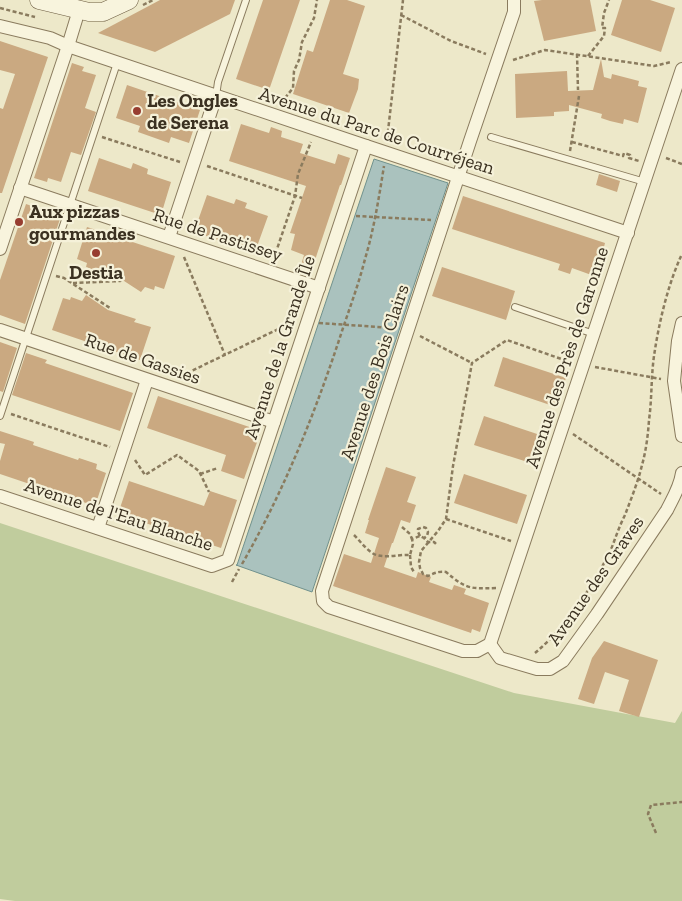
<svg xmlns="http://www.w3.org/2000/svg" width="682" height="901" viewBox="0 0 682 901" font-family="'Zilla Slab',serif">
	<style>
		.green { fill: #c0cc9d }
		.water { fill: #aac2be; stroke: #70918d }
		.building { fill: #caa981 }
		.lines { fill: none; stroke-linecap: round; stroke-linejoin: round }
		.lane-casing { stroke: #8a7b5e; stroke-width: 8 }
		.street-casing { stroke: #8a7b5e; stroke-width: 14 }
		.secondary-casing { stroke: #6c5c41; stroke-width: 19 }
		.path { stroke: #8a7b5e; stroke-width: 2.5; stroke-dasharray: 4 2.5; stroke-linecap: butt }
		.lane { stroke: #f8f4dd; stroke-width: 6 }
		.street { stroke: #f8f4dd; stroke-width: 12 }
		.secondary { stroke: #f8f4dd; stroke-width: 18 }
		.poi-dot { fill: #973d30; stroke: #f5f1d9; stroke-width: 2 }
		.labels { text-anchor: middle; stroke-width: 4.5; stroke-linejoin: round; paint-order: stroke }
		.poi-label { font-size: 19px; font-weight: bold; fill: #3b3121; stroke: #f5f1d9; text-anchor: start }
		.street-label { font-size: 19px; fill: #3b3121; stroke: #f5f1d9 }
	</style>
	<rect width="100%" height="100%" fill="#ede8c9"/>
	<polygon class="green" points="0,523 514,693 675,723 682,711 682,901 15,901 0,899"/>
	<polygon class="water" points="374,159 448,183 312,592 236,565 237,565"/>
	<g class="building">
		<polygon points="160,0 235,0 230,14 155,52 98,33"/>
		<polygon points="263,0 300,0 269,90 236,79"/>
		<polygon points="330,0 347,0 365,6 343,74 359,79 358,89 349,113 293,94 307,50 313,52"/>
		<polygon points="542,0 590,0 596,31 544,41 534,1"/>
		<polygon points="622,0 650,0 675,8 661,52 611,35"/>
		<polygon points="0,41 48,57 2,193 0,193 0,108 3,109 15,74 0,70"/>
		<polygon points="601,59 604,77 611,79 612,74 639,81 638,86 647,88 638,123 624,119 623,124 610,121 601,118 602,114 569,105 569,111 554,112 554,116 516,118 515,74 567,71 568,91 593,90"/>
		<polygon points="72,63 84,67 82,71 96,75 85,108 96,112 81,155 71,152 61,182 48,178 47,182 34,178"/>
		<polygon points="127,85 200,110 189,143 171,137 169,143 138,132 140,126 116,118"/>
		<polygon points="241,124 269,133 271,127 282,131 281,137 303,144 300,153 335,164 338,154 350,158 341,185 340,185 312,269 301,265 304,255 291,250 295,234 290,233 306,186 229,161"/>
		<polygon points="99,158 131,169 133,163 148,169 147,174 171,182 161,215 88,191"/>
		<polygon points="599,174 620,181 617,192 596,185"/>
		<polygon points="207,195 234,204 236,199 247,203 245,208 268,216 255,252 194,232"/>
		<polygon points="463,196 605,243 604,247 607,248 597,277 572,268 570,274 558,270 560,264 452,229"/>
		<polygon points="26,204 61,216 25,324 0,315 0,280"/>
		<polygon points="87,227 175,256 164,289 155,286 154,290 145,287 141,292 121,279 86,267 87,263 77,259"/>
		<polygon points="442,267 515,291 506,320 432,296"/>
		<polygon points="86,295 108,310 136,319 134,322 151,327 140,360 52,330 63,298 70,300 71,297 82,301"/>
		<polygon points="0,342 17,348 3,392 0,391"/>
		<polygon points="26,353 47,360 45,363 133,393 120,431 12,395"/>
		<polygon points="503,357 566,378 556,407 494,386"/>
		<polygon points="158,396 261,431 244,479 221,471 226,455 147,428"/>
		<polygon points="484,416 546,437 537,465 474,445"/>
		<polygon points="0,431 34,442 33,445 78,460 79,458 97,464 96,469 106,473 95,506 0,474 0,461 5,444 0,443"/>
		<polygon points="386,467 416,477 407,502 416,505 410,523 401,520 393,543 392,543 384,567 416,578 418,572 431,577 429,582 452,590 454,585 466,589 464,594 489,603 480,632 472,629 471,633 333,586 344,554 371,563 379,538 365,533 369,520 368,520"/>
		<polygon points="464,474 527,495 517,524 454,503"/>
		<polygon points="129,481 204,506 210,491 237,500 221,548 118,514"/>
		<polygon points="604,641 658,660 639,717 619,711 629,680 605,672 594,704 578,699 592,658"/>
	</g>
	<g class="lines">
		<g class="lane-casing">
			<g id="lane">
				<polyline points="216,96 218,82 246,0"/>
				<polyline points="491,137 645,182"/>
				<polyline points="515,307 594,334"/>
				<polyline points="0,416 117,63"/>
			</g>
		</g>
		<g class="street-casing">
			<g id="street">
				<polyline points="514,0 514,12 470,141 322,591 323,601 329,607 463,651 477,651 490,644 682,69"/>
				<polyline points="0,26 50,38 68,46 366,146 628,233"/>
				<polyline points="20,188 319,288"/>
				<polyline points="169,237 216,96"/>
				<polyline points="0,249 68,46 79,10"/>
				<polyline points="682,323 678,341 674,381 682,436"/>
				<polyline points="0,330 274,422"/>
				<polyline points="0,496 212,566 228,560 366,146"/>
				<polyline points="98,528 147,380"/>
				<path d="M490,644L500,658L537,669H550L563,661L597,614L667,510C673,498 680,487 682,473"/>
			</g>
		</g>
		<g class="secondary-casing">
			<polyline id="secondary" points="39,0 89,12 103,12 129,0"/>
		</g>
		<g class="path">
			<polyline points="143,5 153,0"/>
			<polyline points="0,8 35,17"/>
			<polyline points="401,15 451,41 486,54"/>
			<polyline points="577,54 578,90"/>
			<polyline points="588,56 604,36 605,28 602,28 604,13 609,0"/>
			<polyline points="513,60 545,50 654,66 671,62"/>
			<polyline points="281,103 293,88 294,71 299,60 302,42 314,18 317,0"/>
			<polyline points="102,137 180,162"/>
			<polyline points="389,139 388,131 403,0"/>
			<polyline points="572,142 623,156 624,153 630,155 629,158 639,161"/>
			<polyline points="570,151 579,96"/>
			<polyline points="666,158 682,164"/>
			<polyline points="207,166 302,198"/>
			<polyline points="356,216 431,220"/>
			<polyline points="184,257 225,355"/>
			<polyline points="275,260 275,255 295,196 298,174 311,142"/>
			<polyline points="56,276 64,278 110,308"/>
			<polyline points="73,283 120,281 121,280"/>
			<polyline points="319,323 394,328"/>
			<polyline points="420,336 472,363"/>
			<polyline points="595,367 661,379"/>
			<polyline points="181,376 293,322"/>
			<polyline points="11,414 110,447"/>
			<polyline points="573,434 661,494"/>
			<polyline points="135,460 145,475 177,455 199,471 209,492"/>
			<polyline points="200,474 218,468"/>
			<polyline points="446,519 511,541"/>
			<polyline points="402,527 410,534 412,539"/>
			<path d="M354,535C360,541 365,548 371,552C380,560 398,554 410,555L413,544L412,539L420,536L424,538L428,542H434L436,544"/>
			<polyline points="420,536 418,532 418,529 423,527 426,528 428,532 427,536 424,538"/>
			<polyline points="410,555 411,567 414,572"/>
			<path d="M242,564C284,491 316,411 342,331C350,307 359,283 365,259C374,229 379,197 384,166"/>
			<polyline points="232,582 239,569"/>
			<path d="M496,588C470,589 466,589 446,572C439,571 434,573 428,576L423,574L420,568L419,562L421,551L438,531L446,519L453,466L472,363L507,340L570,362"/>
			<path d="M535,653C566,627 595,584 612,547C616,536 620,525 625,515C631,499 638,482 642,465C646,451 648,435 649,420C652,399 651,377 654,356C659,322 668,284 682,254"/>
			<polyline points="656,833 648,814 651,805 682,802"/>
		</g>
		<use href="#lane" class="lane"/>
		<use href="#street" class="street"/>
		<use href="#secondary" class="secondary"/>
	</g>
	<g class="poi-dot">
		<circle cx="137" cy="111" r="5"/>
		<circle cx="19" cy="222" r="5"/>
		<circle cx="96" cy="253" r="5"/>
	</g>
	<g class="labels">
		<g class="poi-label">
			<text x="147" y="107">Les Ongles<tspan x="147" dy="22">de Serena</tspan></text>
			<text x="29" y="218">Aux pizzas<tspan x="29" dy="22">gourmandes</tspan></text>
			<text x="96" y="279" text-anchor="middle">Destia</text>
		</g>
		<g class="street-label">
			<text transform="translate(377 130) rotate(18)" y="7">Avenue du Parc de Courréjean</text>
			<text transform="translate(218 234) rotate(18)" y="7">Rue de Pastissey</text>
			<text transform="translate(279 347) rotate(-72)" y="7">Avenue de la Grande Île</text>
			<text transform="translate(566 357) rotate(-72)" y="7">Avenue des Près de Garonne</text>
			<text transform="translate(143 358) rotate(19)" y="7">Rue de Gassies</text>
			<text transform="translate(374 372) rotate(-72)" y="7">Avenue des Bois Clairs</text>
			<text transform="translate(119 514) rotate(18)" y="7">Avenue de l'Eau Blanche</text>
			<text transform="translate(595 580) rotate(-55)" y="7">Avenue des Graves</text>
		</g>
	</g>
</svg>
